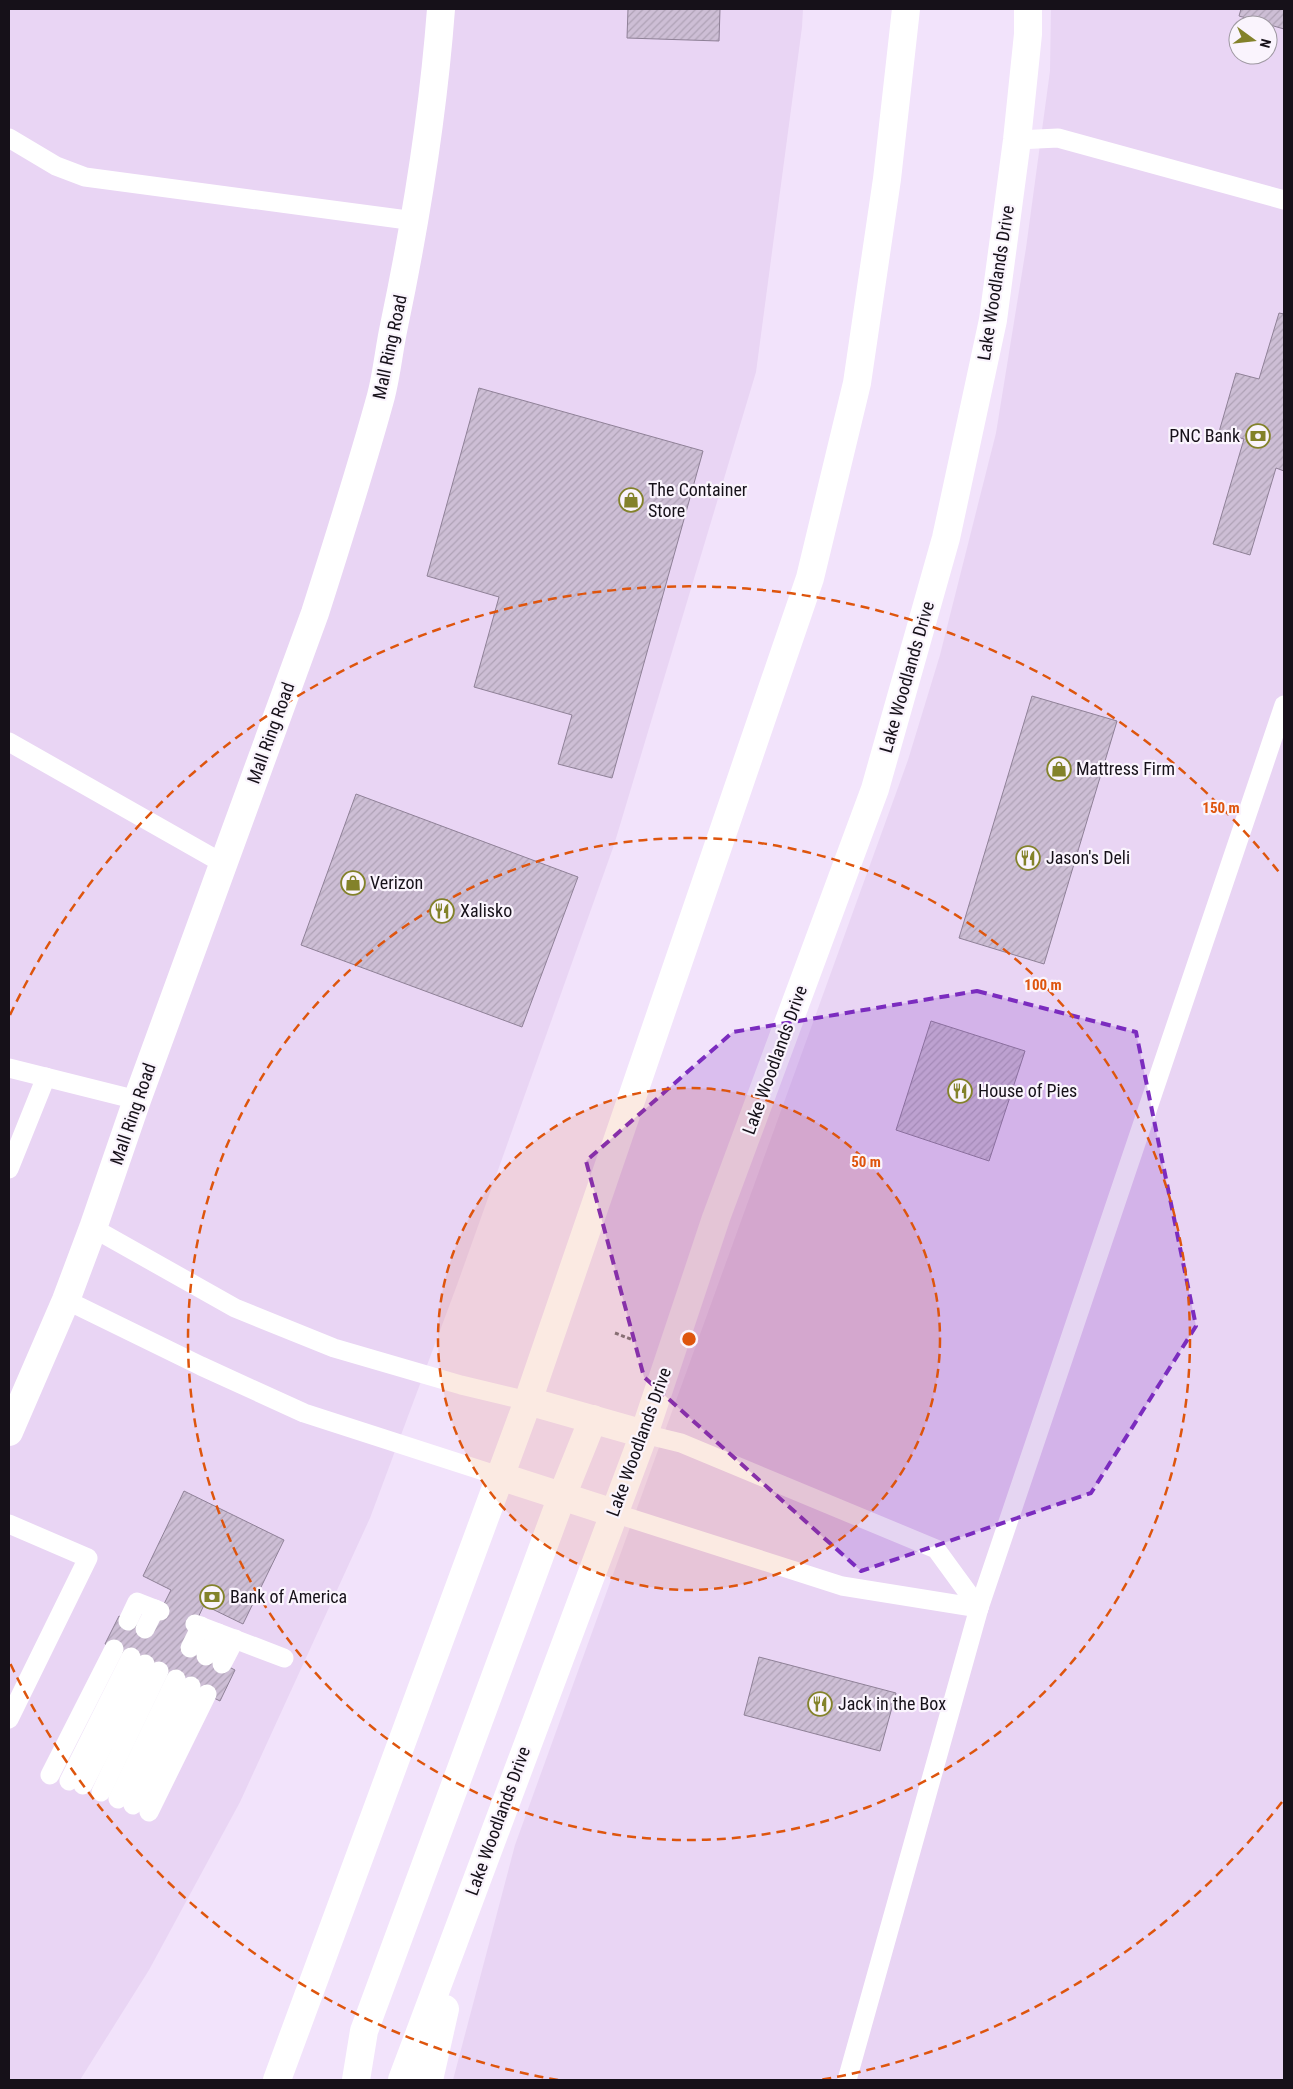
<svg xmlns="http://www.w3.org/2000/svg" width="1293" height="2089" viewBox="0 0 1293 2089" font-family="'Roboto Condensed',sans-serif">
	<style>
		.built { fill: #e9d5f4; fill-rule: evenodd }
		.building { fill: url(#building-hatch); stroke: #8f8197 }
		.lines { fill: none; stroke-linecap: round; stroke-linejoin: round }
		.path { stroke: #7b7281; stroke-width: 3; stroke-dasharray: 4 2.5; stroke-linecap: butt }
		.lane { stroke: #fff; stroke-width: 19 }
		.secondary { stroke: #fff; stroke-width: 28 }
		.marked { fill: #7b2cbf; fill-opacity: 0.2; stroke: #7b2cbf; stroke-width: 4; stroke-dasharray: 10 6; stroke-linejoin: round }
		.ring { fill: none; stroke: #de550d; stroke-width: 2.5; stroke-dasharray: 9 6 }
		.labels { text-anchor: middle; stroke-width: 4.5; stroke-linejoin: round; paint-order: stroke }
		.street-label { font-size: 18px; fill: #161119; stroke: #faf4fd }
		.poi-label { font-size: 18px; fill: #161119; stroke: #faf4fd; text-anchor: start }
		.centre { fill: #de550d; stroke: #faf4fd; stroke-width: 2.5 }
		.ring-label { font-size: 15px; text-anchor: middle; font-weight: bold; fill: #de550d; stroke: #faf4fd; stroke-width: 4.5; stroke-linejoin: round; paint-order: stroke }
	</style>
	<defs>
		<pattern id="building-hatch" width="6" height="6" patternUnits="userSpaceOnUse" patternTransform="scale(1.25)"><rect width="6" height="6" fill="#cdbed5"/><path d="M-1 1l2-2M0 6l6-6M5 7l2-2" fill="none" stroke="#afa2b6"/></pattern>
	</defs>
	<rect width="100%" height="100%" fill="#f2e3fb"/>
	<g class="built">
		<polygon points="9,9 803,9 802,27 756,372 614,845 457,1285 370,1518 240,1802 149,1970 80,2080 9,2080"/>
		<path d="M1051,9H1284V2080H453L515,1845L908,760L940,655L996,433L1026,248L1050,71ZM1238,25H1268V55H1238Z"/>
	</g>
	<g class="building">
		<polygon points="628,9 720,9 719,41 627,38"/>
		<polygon points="1241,9 1284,9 1284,29 1239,16"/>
		<polygon points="1279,313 1284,314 1284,471 1276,468 1250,555 1213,544 1244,439 1219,432 1236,373 1259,379"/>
		<polygon points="479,388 703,451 612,778 558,764 572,715 474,687 499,597 427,576"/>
		<polygon points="1032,696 1117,721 1044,964 959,938"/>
		<polygon points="356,794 578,877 522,1027 301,945"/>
		<polygon points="931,1021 1025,1051 989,1161 896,1130"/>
		<polygon points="184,1491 284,1540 243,1624 204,1605 185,1645 235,1670 220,1701 105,1644 119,1616 150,1632 171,1590 143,1576"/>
		<polygon points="759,1657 896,1693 880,1751 744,1715"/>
	</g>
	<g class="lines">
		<polyline class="path" points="615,1333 633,1340"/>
		<g class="lane">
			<polyline points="9,138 56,166 85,177 415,221"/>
			<polyline points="1017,140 1058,138 1284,200"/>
			<polyline points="9,742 224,864"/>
			<polyline points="9,1068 137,1100"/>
			<polyline points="9,1169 46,1077"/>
			<polyline points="93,1228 235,1308 334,1348 461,1385 528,1401"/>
			<polyline points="66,1300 201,1366 304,1413 499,1476"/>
			<polyline points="644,1434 681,1443 936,1549 979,1608"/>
			<polyline points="614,1513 842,1586 979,1608"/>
			<polyline points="9,1524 88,1558 9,1719"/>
			<polyline points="128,1621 137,1602 160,1611"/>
			<polyline points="195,1624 284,1658"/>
			<polyline points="145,1629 155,1609"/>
			<polyline points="190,1648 201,1626"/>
			<polyline points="206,1656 218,1633"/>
			<polyline points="222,1664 235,1639"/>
			<polyline points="50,1775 114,1649"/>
			<polyline points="69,1781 131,1657"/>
			<polyline points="83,1785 145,1664"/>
			<polyline points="101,1792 159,1671"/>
			<polyline points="118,1799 176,1679"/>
			<polyline points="133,1805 191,1686"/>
			<polyline points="149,1812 207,1694"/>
			<polyline points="847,2080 979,1608 1284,705"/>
		</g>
		<g class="secondary">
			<polyline points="528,1401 644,1434"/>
			<path d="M9,1432L66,1300L93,1228L137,1100L315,613C338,541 361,469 381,396C387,373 389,349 394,326C416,221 433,115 441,9"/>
			<polyline points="499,1476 614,1513"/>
			<polyline points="277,2080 528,1401 810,578 857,383 887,179 906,9"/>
			<polyline points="356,2080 364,2031 562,1496 593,1419"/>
			<polyline points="402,2080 644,1434 716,1218 875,789 946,538 993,320 1017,140 1028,34 1028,9"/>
			<polyline points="429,2080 445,2009"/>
		</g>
	</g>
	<path class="marked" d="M977,991L1136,1032L1196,1326L1091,1493L861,1571L644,1377L586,1161L733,1032Z"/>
	<circle cx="689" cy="1339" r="251" fill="#de550d" fill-opacity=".12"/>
	<g class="ring">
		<circle cx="689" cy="1339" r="251"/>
		<circle cx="689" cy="1339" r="501"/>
		<path d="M1282 1802A752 752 0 0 1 820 2080M558 2080A752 752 0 0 1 10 1663M10 1015A752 752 0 0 1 1282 876"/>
	</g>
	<defs>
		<g id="bank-ring" transform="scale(1.25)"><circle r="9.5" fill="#faf4fd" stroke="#83822a" stroke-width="1.5"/><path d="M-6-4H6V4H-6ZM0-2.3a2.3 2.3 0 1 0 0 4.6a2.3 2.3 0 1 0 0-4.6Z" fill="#83822a"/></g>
		<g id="shop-ring" transform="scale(1.25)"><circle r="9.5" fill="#faf4fd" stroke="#83822a" stroke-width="1.5"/><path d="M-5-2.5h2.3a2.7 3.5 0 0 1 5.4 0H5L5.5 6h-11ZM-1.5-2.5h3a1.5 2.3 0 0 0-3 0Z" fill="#83822a"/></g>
		<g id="restaurant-ring" transform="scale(1.25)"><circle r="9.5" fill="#faf4fd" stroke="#83822a" stroke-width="1.5"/><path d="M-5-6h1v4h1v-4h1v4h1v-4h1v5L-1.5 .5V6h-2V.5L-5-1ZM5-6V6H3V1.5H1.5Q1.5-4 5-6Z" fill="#83822a"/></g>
	</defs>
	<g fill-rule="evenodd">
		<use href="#bank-ring" x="1258" y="436"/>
		<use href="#shop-ring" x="631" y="500"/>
		<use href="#shop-ring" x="1059" y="769"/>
		<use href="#restaurant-ring" x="1028" y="858"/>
		<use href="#shop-ring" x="353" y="883"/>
		<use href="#restaurant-ring" x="442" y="911"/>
		<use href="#restaurant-ring" x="960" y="1091"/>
		<use href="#bank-ring" x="212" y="1597"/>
		<use href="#restaurant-ring" x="820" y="1704"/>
	</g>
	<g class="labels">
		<g class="street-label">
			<text transform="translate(996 283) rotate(-81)" y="6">Lake Woodlands Drive</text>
			<text transform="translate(390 347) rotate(-78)" y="6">Mall Ring Road</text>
			<text transform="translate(907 677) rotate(-74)" y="6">Lake Woodlands Drive</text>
			<text transform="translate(271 733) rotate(-70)" y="6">Mall Ring Road</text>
			<text transform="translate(775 1060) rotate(-70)" y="6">Lake Woodlands Drive</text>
			<text transform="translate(133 1114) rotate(-71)" y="6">Mall Ring Road</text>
			<text transform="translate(639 1442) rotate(-70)" y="6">Lake Woodlands Drive</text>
			<text transform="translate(498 1821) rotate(-70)" y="6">Lake Woodlands Drive</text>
		</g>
		<g class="poi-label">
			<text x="1240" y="442" text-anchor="end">PNC Bank</text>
			<text x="648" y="496">The Container<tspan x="648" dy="21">Store</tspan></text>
			<text x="1076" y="775">Mattress Firm</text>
			<text x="1046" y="864">Jason's Deli</text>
			<text x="370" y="889">Verizon</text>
			<text x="460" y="917">Xalisko</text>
			<text x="978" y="1097">House of Pies</text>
			<text x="230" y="1603">Bank of America</text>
			<text x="838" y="1710">Jack in the Box</text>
		</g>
	</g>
	<circle cx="689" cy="1339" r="8" class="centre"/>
	<g class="ring-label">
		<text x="1221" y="813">150 m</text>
		<text x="1043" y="990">100 m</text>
		<text x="866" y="1167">50 m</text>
	</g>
	<rect width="1293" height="2089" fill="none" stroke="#161119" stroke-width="20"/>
	<g transform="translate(1253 40) rotate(105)"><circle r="24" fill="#faf4fd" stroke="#9f99a2"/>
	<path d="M0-4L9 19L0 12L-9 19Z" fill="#83822a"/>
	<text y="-8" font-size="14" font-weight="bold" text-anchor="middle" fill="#161119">N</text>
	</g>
</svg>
